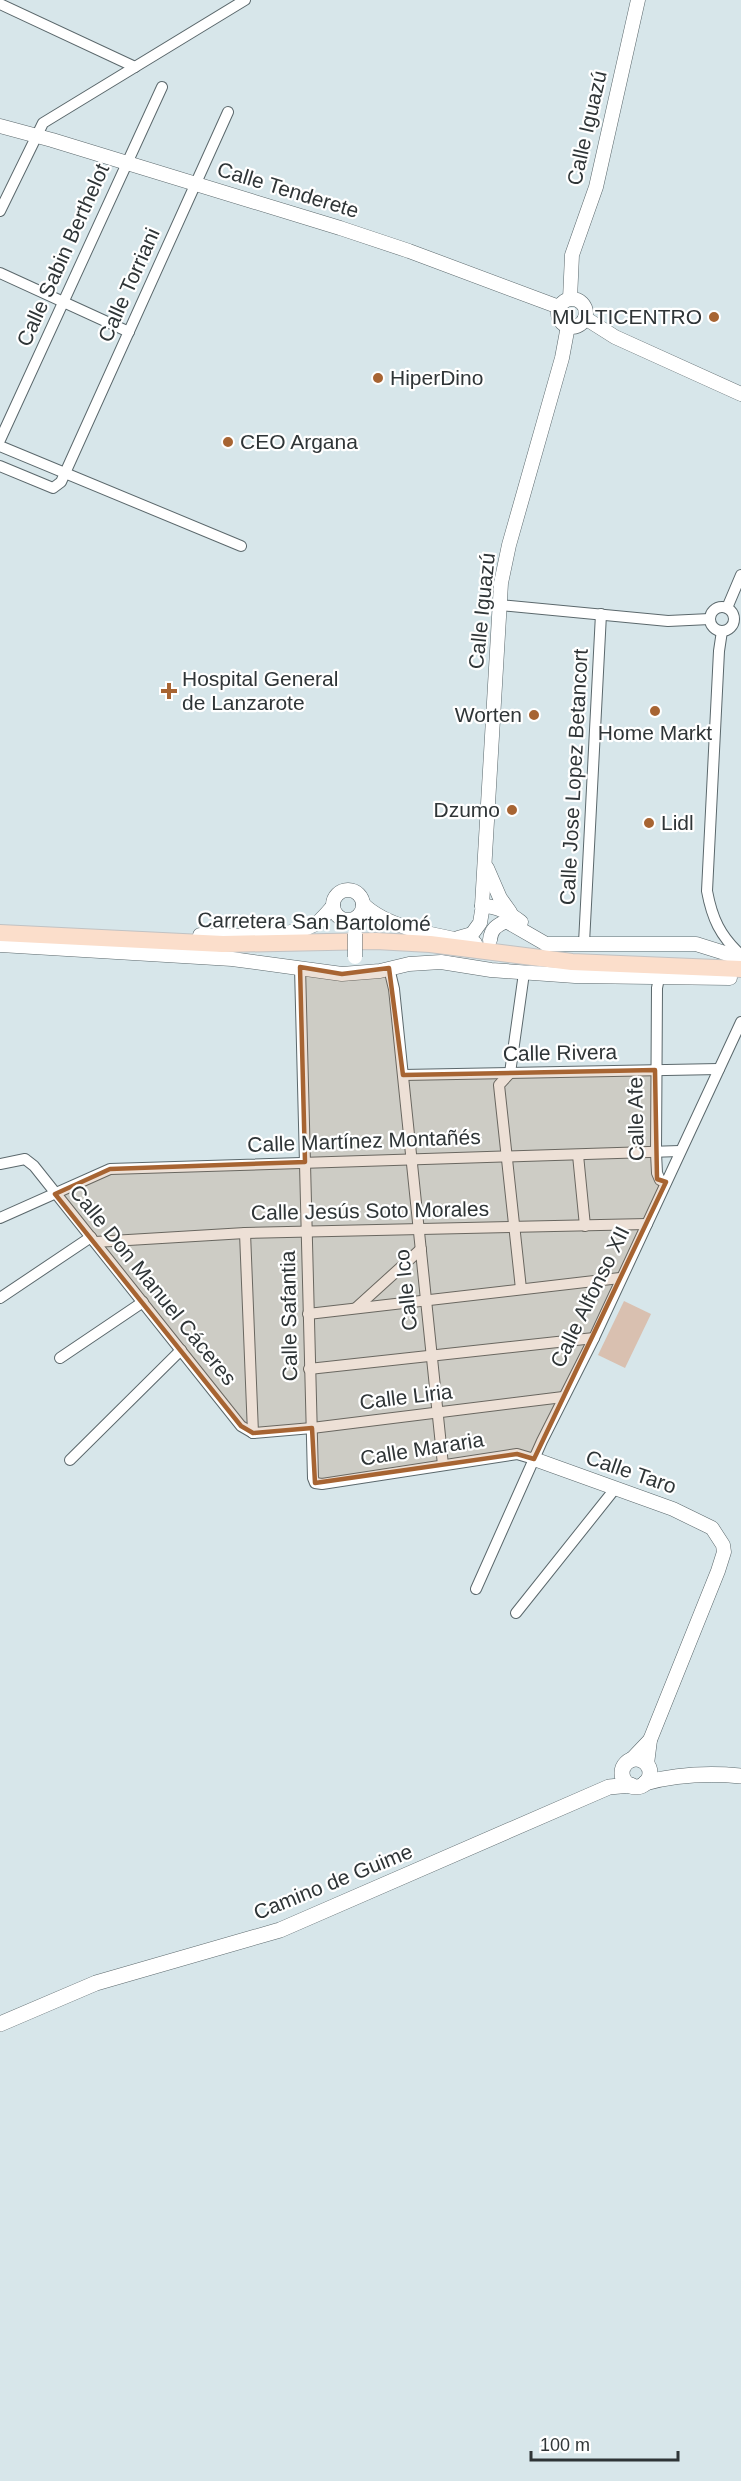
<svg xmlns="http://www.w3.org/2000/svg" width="741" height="2481" viewBox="0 0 741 2481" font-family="Arial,sans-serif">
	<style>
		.pitch { fill: #d9c0b0 }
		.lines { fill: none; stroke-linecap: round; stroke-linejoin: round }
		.minor-casing { stroke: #5b686c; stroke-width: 12 }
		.tertiary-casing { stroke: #5b686c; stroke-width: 15 }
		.secondary-casing { stroke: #5b686c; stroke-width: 16 }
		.primary-casing { stroke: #c1c2c3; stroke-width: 18 }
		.minor { stroke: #fff; stroke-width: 10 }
		.tertiary { stroke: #fff; stroke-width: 14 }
		.secondary { stroke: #fff; stroke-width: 15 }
		.primary { stroke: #fbdecb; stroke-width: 16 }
		.tertiary-bridge-casing { stroke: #5b686c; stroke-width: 15; stroke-linecap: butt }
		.tertiary-bridge { stroke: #fff; stroke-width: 14 }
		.marked { fill: #a76432; fill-opacity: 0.2; stroke: #a76432; stroke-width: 4.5; stroke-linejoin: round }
		.poi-dot { fill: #a76432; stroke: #fff; stroke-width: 2 }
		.labels { text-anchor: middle; stroke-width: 4.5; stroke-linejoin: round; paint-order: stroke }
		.street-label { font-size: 21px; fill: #2f3537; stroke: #fff }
		.poi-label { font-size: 21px; fill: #2f3537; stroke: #fff; text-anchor: start }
	</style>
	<rect width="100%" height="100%" fill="#d7e6ea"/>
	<polygon class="pitch" points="624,1301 651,1314 625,1368 598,1355"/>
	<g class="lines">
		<g class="minor-casing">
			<g id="minor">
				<polyline points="0,4 135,67"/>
				<polyline points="0,211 43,123 245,0"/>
				<polyline points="0,273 129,332"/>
				<polyline points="0,440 162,87"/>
				<polyline points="0,446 241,546"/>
				<polyline points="0,466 53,488 61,482 228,112"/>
				<polyline points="500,605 668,621 710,619"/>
				<circle cx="722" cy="619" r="12"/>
				<polyline points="727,608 741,575"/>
				<path d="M722,631L719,651L707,891C712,918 720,936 741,955"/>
				<polyline points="584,943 601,614"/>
				<polyline points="300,967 313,1478 315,1483 322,1484 517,1454 534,1459"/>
				<polyline points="389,968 394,989 443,1465"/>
				<polyline points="659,978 657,988 656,1153 657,1173 660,1180 666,1182"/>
				<polyline points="403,1075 719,1069"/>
				<polyline points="578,1155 585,1226"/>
				<polyline points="0,1164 25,1159 34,1166 241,1426 253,1433"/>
				<polyline points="0,1218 110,1169 680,1151"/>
				<polyline points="245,1233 253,1433"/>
				<polyline points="95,1242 245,1233 647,1224"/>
				<polyline points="521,1289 499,1085 510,1073 524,973"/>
				<polyline points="0,1298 91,1237"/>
				<polyline points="356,1308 421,1249"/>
				<polyline points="308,1314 620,1278"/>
				<polyline points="60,1358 143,1302"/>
				<polyline points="309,1369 594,1338"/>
				<polyline points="253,1433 312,1428 563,1397"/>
				<polyline points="70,1460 181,1350"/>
				<polyline points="476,1589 542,1441 594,1338 741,1022"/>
				<polyline points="516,1613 614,1490"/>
			</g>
		</g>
		<g class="tertiary-casing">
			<g id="tertiary">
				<polyline points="0,126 52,140 340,228 409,251 559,307"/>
				<polyline points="570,299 572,255 596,187 638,0"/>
				<circle cx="572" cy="313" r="14"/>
				<polyline points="585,318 615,337 741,394"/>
				<polyline points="487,868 500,898 510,912"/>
				<circle cx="348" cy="905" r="15"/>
				<path d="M363,904C388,929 441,936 475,943"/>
				<polyline points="482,906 501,583 509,545 562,358 568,326"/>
				<path d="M482,906C498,906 509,913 521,922"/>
				<path d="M200,935C229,936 292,939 317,923C323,918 328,912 333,906"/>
				<polyline points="458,938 472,934 480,923 482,911"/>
				<path d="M490,940C491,929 496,926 506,921L546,944H696L741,958"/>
				<polyline points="0,945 232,959 342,974 380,971 409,964 441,962 491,970 575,976 730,978"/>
				<polyline points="534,1459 673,1509 712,1528 723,1545 724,1552 718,1571 650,1740 647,1764"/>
				<polyline points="631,1760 650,1740"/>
			</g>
		</g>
		<g class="secondary-casing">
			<g id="secondary">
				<circle cx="636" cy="1773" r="14"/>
				<path d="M645,1783C678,1774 708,1773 741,1776"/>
				<polyline points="0,2024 96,1983 280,1930 609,1787 631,1785"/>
			</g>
		</g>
		<g class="primary-casing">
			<polyline id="primary" points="0,933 223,944 376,941 430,944 572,962 741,969"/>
		</g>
		<use href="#minor" class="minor"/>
		<use href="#tertiary" class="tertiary"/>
		<use href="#secondary" class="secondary"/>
		<use href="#primary" class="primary"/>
		<g class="tertiary-bridge-casing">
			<polyline id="tertiary-bridge" points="355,934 355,957"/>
		</g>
		<use href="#tertiary-bridge" class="tertiary-bridge"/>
	</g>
	<path class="marked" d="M300,967L342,974L389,968L403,1075L655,1070L657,1179L666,1182L534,1459L517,1454L315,1483L312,1428L253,1433L241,1426L55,1194L110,1169L305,1162Z"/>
	<g class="poi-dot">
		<circle cx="714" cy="317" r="6"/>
		<circle cx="378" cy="378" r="6"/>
		<circle cx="228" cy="442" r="6"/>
		<path d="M166 682h6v6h6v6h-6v6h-6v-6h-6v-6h6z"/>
		<circle cx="655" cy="711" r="6"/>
		<circle cx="534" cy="715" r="6"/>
		<circle cx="512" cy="810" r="6"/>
		<circle cx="649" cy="823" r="6"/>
	</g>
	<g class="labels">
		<g class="street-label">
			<text transform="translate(587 128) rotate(-77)" y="7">Calle Iguazú</text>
			<text transform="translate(288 190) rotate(17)" y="7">Calle Tenderete</text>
			<text transform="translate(63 255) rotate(-66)" y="7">Calle Sabin Berthelot</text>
			<text transform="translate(129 285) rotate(-66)" y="7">Calle Torriani</text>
			<text transform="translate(482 611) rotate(-84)" y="7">Calle Iguazú</text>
			<text transform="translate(574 777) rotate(-87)" y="7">Calle Jose Lopez Betancort</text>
			<text transform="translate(314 922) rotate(1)" y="7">Carretera San Bartolomé</text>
			<text transform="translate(560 1053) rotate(-1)" y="7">Calle Rivera</text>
			<text transform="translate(636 1119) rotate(-91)" y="7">Calle Afe</text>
			<text transform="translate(364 1141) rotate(-2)" y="7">Calle Martínez Montañés</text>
			<text transform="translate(370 1211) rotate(-1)" y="7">Calle Jesús Soto Morales</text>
			<text transform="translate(153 1285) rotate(51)" y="7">Calle Don Manuel Cáceres</text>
			<text transform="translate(406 1290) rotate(-96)" y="7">Calle Ico</text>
			<text transform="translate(590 1297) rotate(-64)" y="7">Calle Alfonso XII</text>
			<text transform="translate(289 1316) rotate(-91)" y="7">Calle Safantia</text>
			<text transform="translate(406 1397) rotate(-7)" y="7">Calle Liria</text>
			<text transform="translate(422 1449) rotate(-9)" y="7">Calle Mararia</text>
			<text transform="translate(631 1472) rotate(19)" y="7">Calle Taro</text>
			<text transform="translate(333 1882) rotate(-22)" y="7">Camino de Guime</text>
		</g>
		<g class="poi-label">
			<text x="702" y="324" text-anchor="end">MULTICENTRO</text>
			<text x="390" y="385">HiperDino</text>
			<text x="240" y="449">CEO Argana</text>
			<text x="182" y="686">Hospital General<tspan x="182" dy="24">de Lanzarote</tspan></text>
			<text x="522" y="722" text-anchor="end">Worten</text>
			<text x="655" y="740" text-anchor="middle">Home Markt</text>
			<text x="500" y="817" text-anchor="end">Dzumo</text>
			<text x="661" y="830">Lidl</text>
		</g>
	</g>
	<path d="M531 2451v9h147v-9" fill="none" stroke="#2f3537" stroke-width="3"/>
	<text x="540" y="2451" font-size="18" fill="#2f3537" stroke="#ffffff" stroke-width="4.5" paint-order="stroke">100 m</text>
</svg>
